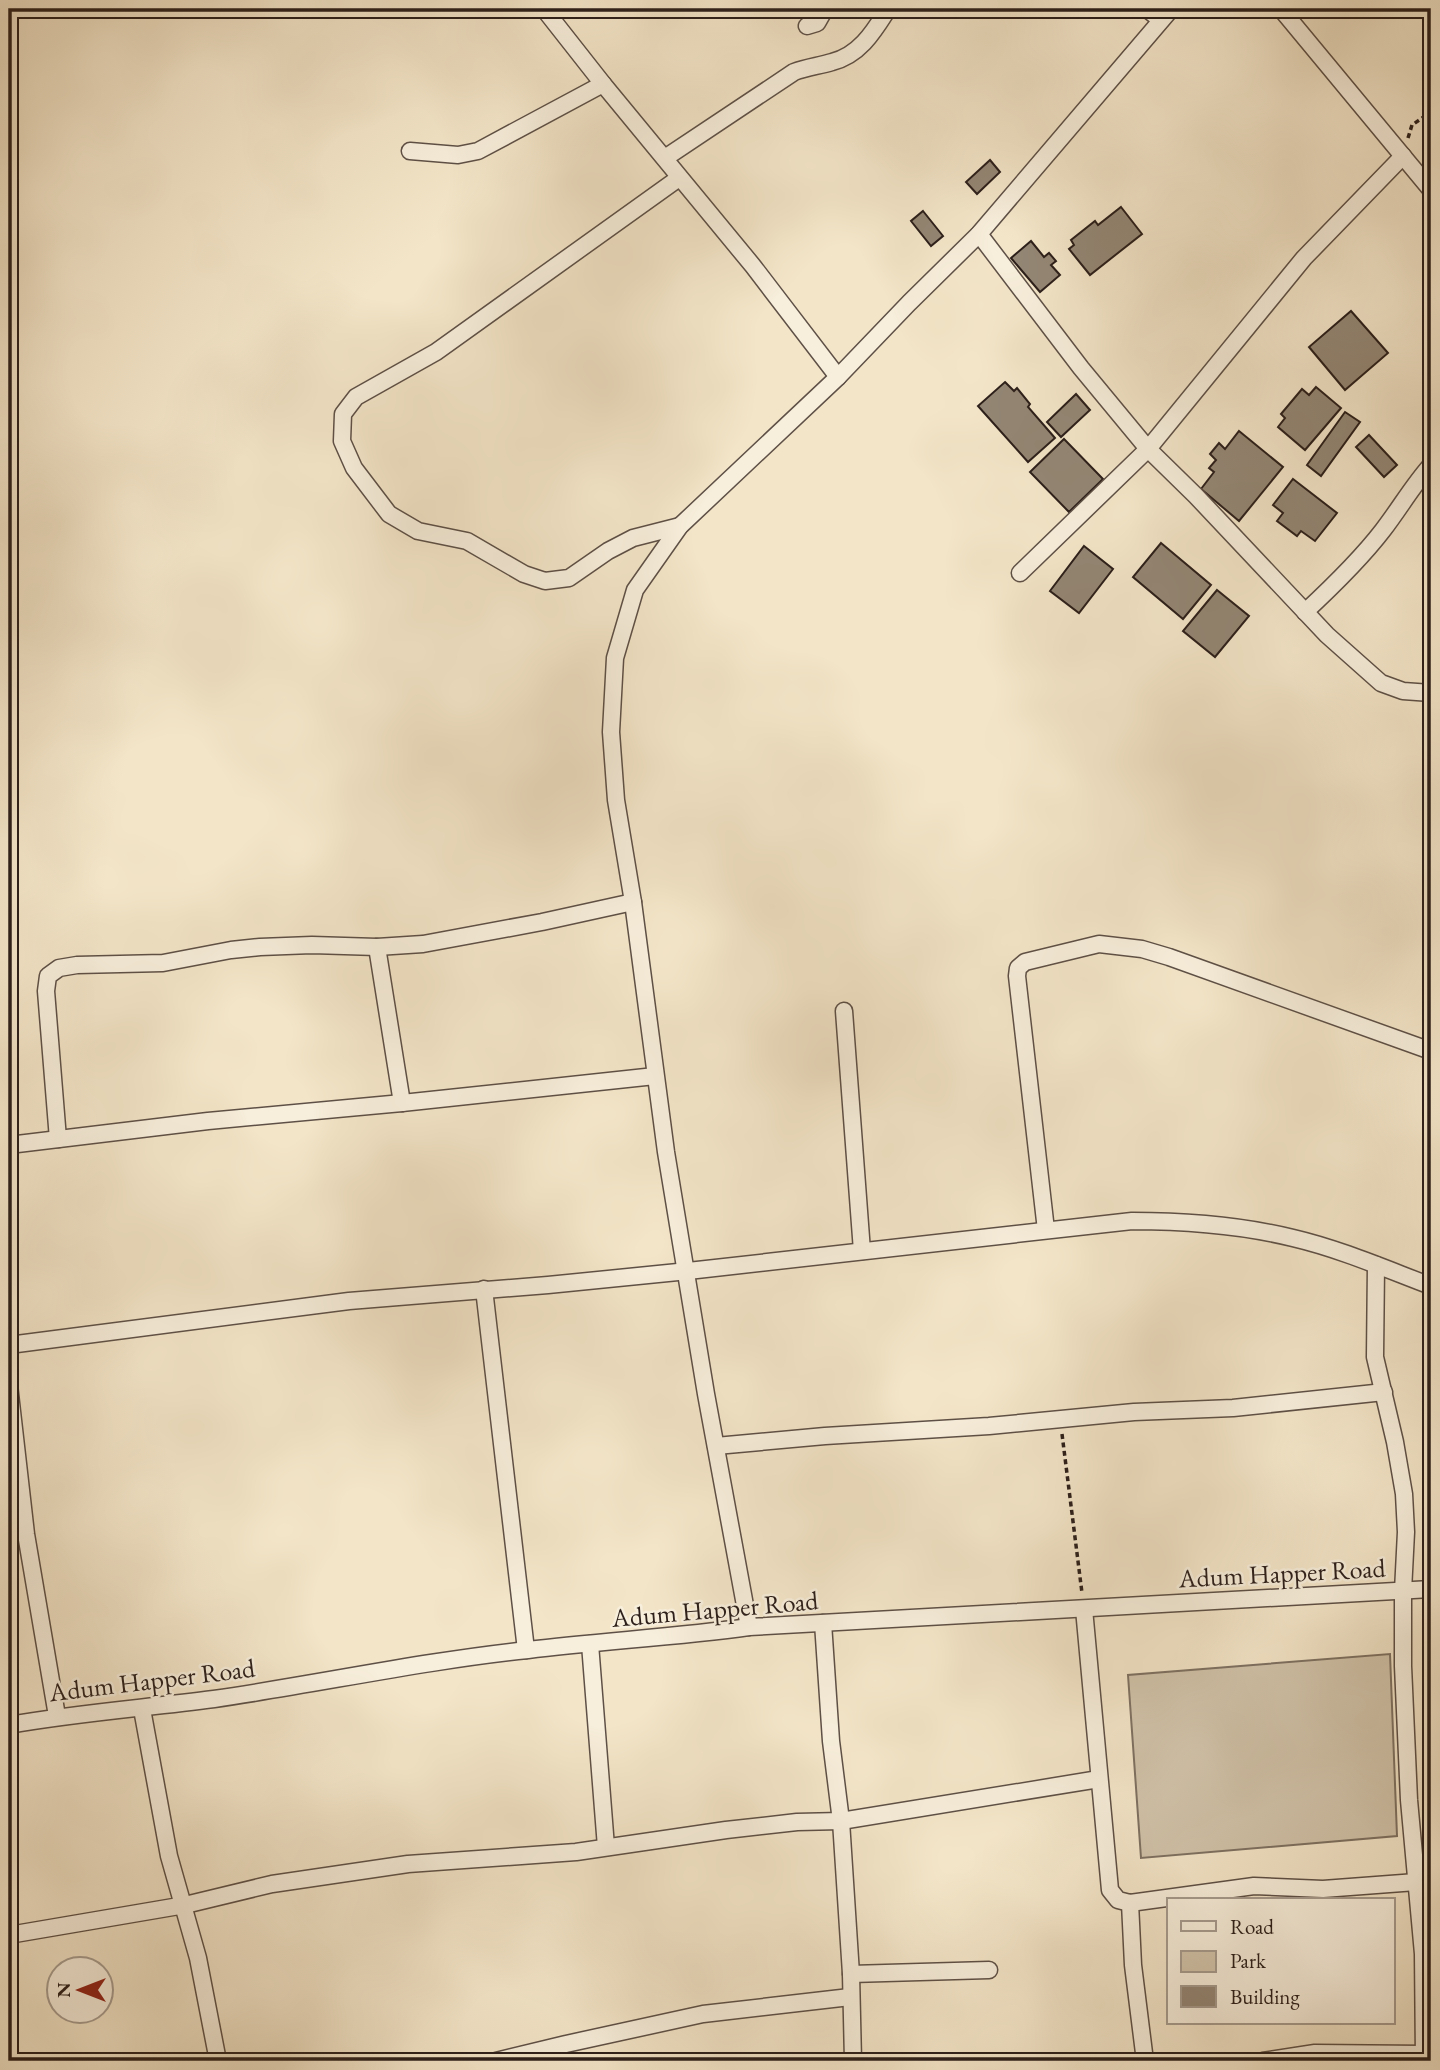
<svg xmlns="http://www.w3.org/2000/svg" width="1440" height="2070" viewBox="0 0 1440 2070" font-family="'EB Garamond',serif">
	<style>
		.green { fill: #d1c3aa; stroke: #7e7162; stroke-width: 2 }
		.building { fill: #938674; stroke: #2c1f1a; stroke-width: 2 }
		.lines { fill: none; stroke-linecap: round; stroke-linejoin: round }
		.street-casing { stroke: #5e5046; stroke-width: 19 }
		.path { stroke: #2c1f1a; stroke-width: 3.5; stroke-dasharray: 5 3.5; stroke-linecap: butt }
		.street { stroke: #f7eedb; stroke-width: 16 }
		.labels { text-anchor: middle; stroke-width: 5; stroke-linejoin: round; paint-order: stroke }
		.street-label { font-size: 26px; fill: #2c1f1a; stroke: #f7eedb }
	</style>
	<rect width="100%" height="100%" fill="#f3e5c8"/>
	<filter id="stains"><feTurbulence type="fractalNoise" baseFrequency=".00286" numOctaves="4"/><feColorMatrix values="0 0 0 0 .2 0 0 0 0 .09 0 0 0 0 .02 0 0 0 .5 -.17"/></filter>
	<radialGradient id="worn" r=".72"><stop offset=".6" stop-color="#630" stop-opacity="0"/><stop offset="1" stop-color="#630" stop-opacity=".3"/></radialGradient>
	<polygon class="green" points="1390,1654 1397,1836 1141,1858 1128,1675"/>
	<g class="building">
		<polygon points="990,160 1000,172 977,194 966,182"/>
		<polygon points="1121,207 1142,234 1090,275 1069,249 1074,245 1071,240 1095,221 1098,225"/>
		<polygon points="923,211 943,236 931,246 911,221"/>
		<polygon points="1031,241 1044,257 1049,253 1056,261 1051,265 1060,275 1040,292 1011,258"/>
		<polygon points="1351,311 1388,353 1345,390 1309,347"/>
		<polygon points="1005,382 1014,391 1017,388 1030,404 1028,407 1055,438 1028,462 978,406"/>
		<polygon points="1316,387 1341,408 1305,450 1278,427 1285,418 1281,414 1302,389 1309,395"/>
		<polygon points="1076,394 1090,410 1061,437 1047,422"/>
		<polygon points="1345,412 1360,422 1321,476 1307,465"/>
		<polygon points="1239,431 1283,467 1239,521 1201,489 1214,472 1209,468 1216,460 1210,454 1219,443 1225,449"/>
		<polygon points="1369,435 1397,465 1384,477 1356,447"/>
		<polygon points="1064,439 1103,479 1069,512 1030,472"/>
		<polygon points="1293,479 1337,513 1315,541 1301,531 1297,536 1277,521 1283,513 1273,505"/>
		<polygon points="1161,543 1211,585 1183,619 1133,577"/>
		<polygon points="1084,546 1113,569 1079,613 1050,591"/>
		<polygon points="1217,590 1249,616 1215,657 1183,631"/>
	</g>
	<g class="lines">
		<g class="street-casing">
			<g id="street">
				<polyline points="544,9 603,84"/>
				<polyline points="1147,9 1161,20"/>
				<polyline points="1281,9 1431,190"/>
				<polyline points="807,26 817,23 825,9"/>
				<polyline points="410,151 458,155 478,151 603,84 753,266 838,377"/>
				<path d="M665,158L794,72C807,67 819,66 832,62C860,55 874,31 888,9"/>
				<polyline points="679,178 436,352 356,397 343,414 342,441 354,468 389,514 418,531 467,541 524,574 545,581 569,578 608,551 633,538 680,526"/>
				<polyline points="979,234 1081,368 1148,449 1196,496 1327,635 1381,683 1403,691 1431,693"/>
				<polyline points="1020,573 1148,449 1304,258 1403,156"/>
				<path d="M1305,612C1333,586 1360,560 1383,530C1400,508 1413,485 1431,465"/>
				<polyline points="377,947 402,1103"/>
				<polyline points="844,1011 862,1251"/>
				<polyline points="58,1139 46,991 48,976 59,968 77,965 163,963 231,950 260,947 312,945 377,947 423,944 542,922 633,902"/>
				<polyline points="9,1145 208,1121 402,1103 655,1076"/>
				<polyline points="1046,1230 1017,976 1018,968 1025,962 1099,944 1142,949 1169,957 1431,1051"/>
				<polyline points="1376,1265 1375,1357 1395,1442 1404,1494 1406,1532 1403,1591 1403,1666 1409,1800 1423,1954 1424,2061"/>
				<polyline points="484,1289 526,1650"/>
				<path d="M9,1345L349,1301L548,1285L688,1271L1132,1221C1187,1221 1240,1225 1293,1238C1340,1249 1386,1269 1431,1286"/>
				<polyline points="9,1385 26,1534 57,1716"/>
				<polyline points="716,1446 825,1436 989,1426 1134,1412 1233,1408 1384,1392"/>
				<polyline points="1084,1609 1110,1890 1118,1900 1130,1903 1254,1886 1323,1889 1416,1882"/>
				<polyline points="823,1623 831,1741 841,1821 851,1974 853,2061"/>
				<polyline points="749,1627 706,1394 666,1152 633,902 616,800 611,732 615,658 635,590 680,526 838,377 909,303 979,234 1171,9"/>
				<polyline points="590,1644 606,1847"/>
				<polyline points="142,1709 169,1856 198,1958 218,2061"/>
				<path d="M9,1725C77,1713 145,1708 214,1699C318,1684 423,1661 528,1650C602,1641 676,1637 749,1627L1431,1589"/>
				<polyline points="1130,1903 1133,1965 1145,2061"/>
				<polyline points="9,1935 185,1905 272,1884 408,1864 576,1852 726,1830 797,1822 841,1821 1099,1779"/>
				<polyline points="851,1974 989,1970"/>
				<polyline points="496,2061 566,2044 703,2014 850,1997"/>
				<polyline points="1263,2061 1315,2053 1424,2054"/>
			</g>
		</g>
		<g class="path">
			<polyline points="1408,138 1412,125 1431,112"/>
			<polyline points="1062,1434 1082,1593"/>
		</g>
		<use href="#street" class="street"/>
	</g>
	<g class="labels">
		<g class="street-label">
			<text transform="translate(1282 1573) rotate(-3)" y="9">Adum Happer Road</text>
			<text transform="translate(715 1609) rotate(-5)" y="9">Adum Happer Road</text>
			<text transform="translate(152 1680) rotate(-7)" y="9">Adum Happer Road</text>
		</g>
	</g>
	<rect width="1440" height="2070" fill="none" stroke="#f3e5c8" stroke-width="35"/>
	<rect x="10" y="10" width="1419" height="2049" fill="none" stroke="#2c1f1a" stroke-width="3.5"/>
	<rect x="18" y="18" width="1405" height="2035" fill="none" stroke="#2c1f1a" stroke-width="2"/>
	<rect x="1167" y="1898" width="228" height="126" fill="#f7eedb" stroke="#a69b8e" stroke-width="2"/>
	<rect x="1181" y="1921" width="35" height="10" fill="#f7eedb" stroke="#a69b8e" stroke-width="2"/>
	<text x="1230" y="1934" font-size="21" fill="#2c1f1a">Road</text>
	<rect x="1181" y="1951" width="35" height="21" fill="#d1c3aa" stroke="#a69b8e" stroke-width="2"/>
	<text x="1230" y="1968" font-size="21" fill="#2c1f1a">Park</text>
	<rect x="1181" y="1986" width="35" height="21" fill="#938674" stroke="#a69b8e" stroke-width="2"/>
	<text x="1230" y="2004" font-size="21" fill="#2c1f1a">Building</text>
	<g transform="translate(80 1990) rotate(270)"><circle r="33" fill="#f7eedb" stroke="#a69b8e" stroke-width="2"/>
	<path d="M0-5L12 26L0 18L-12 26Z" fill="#8f2418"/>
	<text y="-10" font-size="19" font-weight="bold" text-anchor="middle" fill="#2c1f1a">N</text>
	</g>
	<rect width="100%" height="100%" filter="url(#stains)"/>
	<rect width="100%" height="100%" fill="url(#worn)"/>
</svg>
